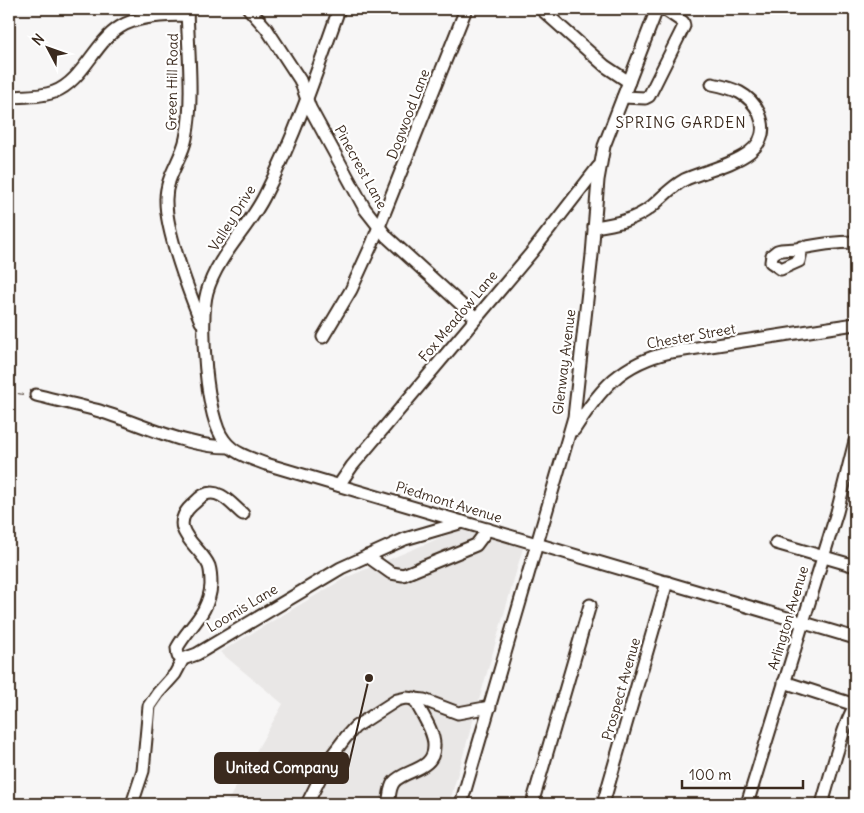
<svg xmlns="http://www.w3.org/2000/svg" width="864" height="813" viewBox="0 0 864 813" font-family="Delius,sans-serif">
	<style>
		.built { fill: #e9e7e6 }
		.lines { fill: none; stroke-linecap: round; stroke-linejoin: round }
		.minor-casing { stroke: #3b2a1e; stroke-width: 15 }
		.path { stroke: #3b2a1e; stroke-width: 1; stroke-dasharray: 5 4; stroke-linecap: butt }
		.minor { stroke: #fff; stroke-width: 11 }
		.labels { text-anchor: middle; stroke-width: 4.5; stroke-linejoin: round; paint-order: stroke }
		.street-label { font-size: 14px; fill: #3b2a1e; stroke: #fff }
		.neighbourhood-label { font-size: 15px; letter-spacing: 1px; fill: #3b2a1e; stroke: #fff }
		.leader { fill: none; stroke: #3b2a1e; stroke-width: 2 }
		.callout-dot { fill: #3b2a1e; stroke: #fff; stroke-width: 2 }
		.callout { fill: #3b2a1e; stroke: #3b2a1e; stroke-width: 2 }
		.callout-label { font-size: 15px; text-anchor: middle; font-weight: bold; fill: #fff }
	</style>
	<rect width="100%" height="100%" fill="#f7f6f6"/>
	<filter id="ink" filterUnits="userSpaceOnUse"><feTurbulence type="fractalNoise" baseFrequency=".02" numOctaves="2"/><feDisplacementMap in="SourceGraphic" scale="10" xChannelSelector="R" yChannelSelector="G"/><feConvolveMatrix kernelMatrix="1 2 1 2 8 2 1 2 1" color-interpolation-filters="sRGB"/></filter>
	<g filter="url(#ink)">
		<polygon class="built" points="461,529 523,548 449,804 226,804 283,704 220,652 345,578"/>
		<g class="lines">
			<g class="minor-casing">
				<g id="minor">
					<path d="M187,9C188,47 194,102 186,138C182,159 166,176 166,199C165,230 189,292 201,322"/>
					<polyline points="249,9 266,28 300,80 310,108 365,209 387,237 476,318"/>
					<path d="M339,9C317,72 295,136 265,195C249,228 217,256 207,292C199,320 206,418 224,440C234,454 250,458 266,464L855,638"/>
					<polyline points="541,9 605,66 629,82"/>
					<path d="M9,97C23,96 41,97 54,92C83,81 94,43 120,27C139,15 165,16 187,15"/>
					<polyline points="623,97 645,98 649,96 684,26 683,22 664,9"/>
					<path d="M594,227C615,224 635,220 651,207C662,198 671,187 684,180C710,167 779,159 759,113C750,93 732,88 712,84"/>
					<path d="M802,247L799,261L781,269L771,262L772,255L777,251C783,249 790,250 796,249C818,245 833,242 855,242"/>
					<polyline points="323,337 351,290 372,244 466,9"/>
					<path d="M36,395C56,400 77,405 96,410C140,423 184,447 230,447"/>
					<path d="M574,430C600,389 621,363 671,352L855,324"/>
					<polyline points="339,485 352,466 532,252 598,167"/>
					<polyline points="776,543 855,566"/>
					<polyline points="367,556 391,573 403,575 476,545 488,529"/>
					<path d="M183,659L178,656L177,648C189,626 209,614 211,585C211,580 211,572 209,566C201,546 165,530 192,505C196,502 200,497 204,495C219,487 232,505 243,514"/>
					<polyline points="784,682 855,705"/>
					<polyline points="132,804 143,771 149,706 158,693 175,674 183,659 197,654 341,568 405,539 463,522"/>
					<polyline points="307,804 330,758 346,737 355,727 397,700 406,698 424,700 458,713 490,707"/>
					<path d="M388,804C390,797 389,788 394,782C405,769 435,771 434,745C434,730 420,712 414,698"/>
					<polyline points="461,804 574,417 592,255 598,180 604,146 657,9"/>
					<polyline points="532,804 590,605"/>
					<polyline points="603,804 667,582"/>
					<polyline points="747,804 837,512 855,441"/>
					<path d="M822,804C827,788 846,714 855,707"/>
				</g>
			</g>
			<polyline class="path" points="9,392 26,395"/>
			<use href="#minor" class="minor"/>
		</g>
	</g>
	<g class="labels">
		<g class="street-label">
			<text transform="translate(172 82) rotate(-89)" y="5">Green Hill Road</text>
			<text transform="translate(408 114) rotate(-69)" y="5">Dogwood Lane</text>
			<text transform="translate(361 167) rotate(61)" y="5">Pinecrest Lane</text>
			<text transform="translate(232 218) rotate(-58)" y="5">Valley Drive</text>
			<text transform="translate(458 316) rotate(-50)" y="5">Fox Meadow Lane</text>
			<text transform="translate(691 336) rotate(-10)" y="5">Chester Street</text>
			<text transform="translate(564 362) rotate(-83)" y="5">Glenway Avenue</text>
			<text transform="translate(449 502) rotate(17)" y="5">Piedmont Avenue</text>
			<text transform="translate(242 608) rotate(-31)" y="5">Loomis Lane</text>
			<text transform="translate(788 618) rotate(-73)" y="5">Arlington Avenue</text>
			<text transform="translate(621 689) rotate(-74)" y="5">Prospect Avenue</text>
		</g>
		<g class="neighbourhood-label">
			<text x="681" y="128">SPRING GARDEN</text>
		</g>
	</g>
	<path class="leader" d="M369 678L348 768"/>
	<circle class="callout-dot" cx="369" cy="678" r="5"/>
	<rect class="callout" x="215" y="753" width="133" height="30" rx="5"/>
	<g class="callout-label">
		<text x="282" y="773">United Company</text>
	</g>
	<rect width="864" height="813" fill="none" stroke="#fff" stroke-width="30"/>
	<rect x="15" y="15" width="834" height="783" fill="none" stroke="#3b2a1e" stroke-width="2" filter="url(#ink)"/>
	<g transform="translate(48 48) rotate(311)" stroke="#ffffff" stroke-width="4" paint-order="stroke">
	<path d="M0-4L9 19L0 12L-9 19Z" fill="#3b2a1e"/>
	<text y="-8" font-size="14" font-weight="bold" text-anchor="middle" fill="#3b2a1e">N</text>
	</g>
	<path d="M682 780v8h121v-8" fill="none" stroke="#3b2a1e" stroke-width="2.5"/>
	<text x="689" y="780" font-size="15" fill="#3b2a1e" stroke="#ffffff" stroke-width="4" paint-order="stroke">100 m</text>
</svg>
